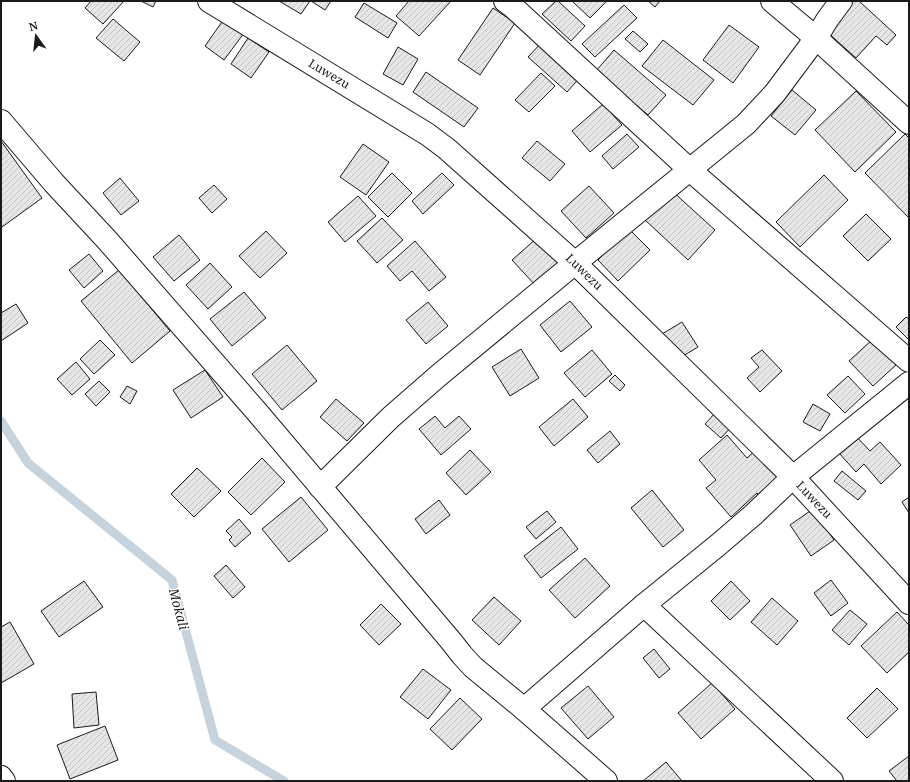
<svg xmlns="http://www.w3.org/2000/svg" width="910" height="782" viewBox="0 0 910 782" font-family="'Noto Serif',serif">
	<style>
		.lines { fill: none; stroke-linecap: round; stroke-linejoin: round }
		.stream { stroke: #c6d2dc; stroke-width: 9 }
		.building { fill: url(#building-hatch); stroke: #1a1a1a }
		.street-casing { stroke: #1a1a1a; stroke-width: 24 }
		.street { stroke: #fff; stroke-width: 22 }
		.labels { text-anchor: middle; stroke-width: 3; stroke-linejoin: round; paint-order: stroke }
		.street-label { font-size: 12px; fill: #1a1a1a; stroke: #fff }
		.water-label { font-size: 13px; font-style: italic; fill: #1a1a1a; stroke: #fff }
	</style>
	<defs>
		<pattern id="building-hatch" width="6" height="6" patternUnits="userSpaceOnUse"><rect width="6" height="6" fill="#e6e6e6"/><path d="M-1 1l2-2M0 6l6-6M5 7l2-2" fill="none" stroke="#c5c5c5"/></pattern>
	</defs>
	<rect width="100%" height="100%" fill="#fff"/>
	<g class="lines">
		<polyline class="stream" points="1,421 28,463 172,580 215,740 284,781"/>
	</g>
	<g class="building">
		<polygon points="91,1 124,1 103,24 85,8"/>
		<polygon points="141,1 156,1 153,7"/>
		<polygon points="279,1 310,1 301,14"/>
		<polygon points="311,1 331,1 325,10"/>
		<polygon points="409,1 451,1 419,36 396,16"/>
		<polygon points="556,1 558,1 585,26 571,41 542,14"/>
		<polygon points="572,1 607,1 590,18"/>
		<polygon points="648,1 660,1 655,7"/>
		<polygon points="854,1 859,1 896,35 887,45 876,36 856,58 826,31"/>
		<polygon points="364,3 397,23 388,38 355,17"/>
		<polygon points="624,5 637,18 595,57 582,44"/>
		<polygon points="493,8 515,23 480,75 458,60"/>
		<polygon points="113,19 140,42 124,61 96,38"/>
		<polygon points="224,19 244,33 224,60 205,46"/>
		<polygon points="729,25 759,47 733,83 703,60"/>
		<polygon points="633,31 648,44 640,52 625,39"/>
		<polygon points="248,38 269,52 251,78 231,64"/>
		<polygon points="663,40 714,80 693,105 642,66"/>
		<polygon points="543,41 582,75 567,92 528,57"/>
		<polygon points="398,47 418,59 403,85 383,74"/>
		<polygon points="614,50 666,95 648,115 596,71"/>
		<polygon points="426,72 478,108 464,127 413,92"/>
		<polygon points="541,73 555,86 529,112 515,100"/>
		<polygon points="792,90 816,110 795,135 771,116"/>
		<polygon points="856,91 896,132 855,172 815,130"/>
		<polygon points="603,104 622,125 590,152 572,131"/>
		<polygon points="627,134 639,147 613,169 602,156"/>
		<polygon points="905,134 909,138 909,218 865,173"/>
		<polygon points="1,141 42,198 2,227 1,226"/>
		<polygon points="537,141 565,164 550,181 522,158"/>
		<polygon points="363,144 389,162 366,195 340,177"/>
		<polygon points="392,173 412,193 388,217 368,197"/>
		<polygon points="442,173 454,185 423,214 412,201"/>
		<polygon points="824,175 848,200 800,247 776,222"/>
		<polygon points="120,178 139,201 121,215 103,193"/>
		<polygon points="214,185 227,199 212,213 199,198"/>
		<polygon points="589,186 614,213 586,238 561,211"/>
		<polygon points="671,190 715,230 688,260 644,219"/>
		<polygon points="358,196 376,216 345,242 328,222"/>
		<polygon points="866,214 891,239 868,261 843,236"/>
		<polygon points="382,218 403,240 377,263 357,241"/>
		<polygon points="629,229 650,250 618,281 598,260"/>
		<polygon points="266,231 287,253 260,278 239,256"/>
		<polygon points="179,235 200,260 174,281 153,257"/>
		<polygon points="537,238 561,264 536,286 512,260"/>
		<polygon points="415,241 446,277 429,291 412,271 400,281 387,266"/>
		<polygon points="89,254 103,271 84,288 69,270"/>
		<polygon points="210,263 232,287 208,309 186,285"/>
		<polygon points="119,270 170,331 132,363 81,301"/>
		<polygon points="244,292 266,318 232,346 210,319"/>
		<polygon points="570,301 592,327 561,352 540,325"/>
		<polygon points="428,302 448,326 426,344 406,320"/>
		<polygon points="16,304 28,323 1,341 1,313"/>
		<polygon points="906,317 909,319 909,340 896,327"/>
		<polygon points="682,322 698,347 678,359 662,334"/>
		<polygon points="873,339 897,364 873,386 849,361"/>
		<polygon points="100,340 115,355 94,374 80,359"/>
		<polygon points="287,345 317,381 282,410 252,374"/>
		<polygon points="521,349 539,378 510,396 492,367"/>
		<polygon points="592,350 612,374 585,397 564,373"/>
		<polygon points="762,350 782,371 760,392 747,378 759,367 751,358"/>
		<polygon points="76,362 90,379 72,395 57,379"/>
		<polygon points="205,370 223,397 191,418 173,390"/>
		<polygon points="615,375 625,385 620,391 609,381"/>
		<polygon points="848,376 865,394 845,413 827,395"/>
		<polygon points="99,381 110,392 96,406 85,394"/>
		<polygon points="127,386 137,391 130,404 120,397"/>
		<polygon points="336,399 364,423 347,441 320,417"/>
		<polygon points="573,399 588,417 554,446 539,427"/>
		<polygon points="813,404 830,414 820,431 803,422"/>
		<polygon points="717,411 733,425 721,438 705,424"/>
		<polygon points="435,416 445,428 459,416 471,429 441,455 419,429"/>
		<polygon points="610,431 620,444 598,463 587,450"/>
		<polygon points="727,435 747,458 757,449 784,478 761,498 757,493 731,517 706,488 716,480 699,460"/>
		<polygon points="856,436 870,451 880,442 901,465 881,484 864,464 856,472 839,453"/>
		<polygon points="470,450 491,472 466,495 446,473"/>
		<polygon points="262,458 285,482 251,515 228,492"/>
		<polygon points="197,468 221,491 194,517 171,494"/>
		<polygon points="842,471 866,491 858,500 834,481"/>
		<polygon points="652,490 684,530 663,547 631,508"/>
		<polygon points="301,497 328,530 289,562 262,529"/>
		<polygon points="909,497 909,513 902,502"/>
		<polygon points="439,500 450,515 426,534 415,519"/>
		<polygon points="813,509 834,540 811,556 790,525"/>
		<polygon points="547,511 556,522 536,539 526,527"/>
		<polygon points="239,519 251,533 235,547 229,540 232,537 226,531"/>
		<polygon points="561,527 578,549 541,578 524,556"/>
		<polygon points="585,558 610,586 575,618 549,590"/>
		<polygon points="226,565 245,587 233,598 214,576"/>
		<polygon points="831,580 848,603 831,616 814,593"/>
		<polygon points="84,581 103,607 59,637 41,611"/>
		<polygon points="731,581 750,601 730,620 711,601"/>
		<polygon points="494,597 521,621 499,645 472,620"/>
		<polygon points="772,598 798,621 777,645 751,622"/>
		<polygon points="381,604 401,624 379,645 360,625"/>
		<polygon points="850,610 867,624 849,645 832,630"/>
		<polygon points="897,612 909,625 909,652 887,673 861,646"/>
		<polygon points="10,622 34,664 1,683 1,627"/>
		<polygon points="654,649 670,669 659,678 643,658"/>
		<polygon points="423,669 451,690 428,719 400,697"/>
		<polygon points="712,683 735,709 701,739 678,713"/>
		<polygon points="588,686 614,717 588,739 561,708"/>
		<polygon points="877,688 898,709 867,738 847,718"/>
		<polygon points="96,692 99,725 74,728 72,694"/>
		<polygon points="460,698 482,719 452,750 430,729"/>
		<polygon points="105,726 118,760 70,779 57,745"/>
		<polygon points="909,756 909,781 897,781 889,771"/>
		<polygon points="666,762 682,781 643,781"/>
	</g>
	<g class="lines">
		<g class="street-casing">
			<g id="street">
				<polyline points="209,1 427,134 447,149 575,263 793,477 909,603"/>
				<polyline points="505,1 513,7 690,170 909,361"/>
				<polyline points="772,1 816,38 909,123"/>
				<polyline points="1,121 54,183 107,240 257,412 451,641 462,655 473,667 524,709 606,781"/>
				<polyline points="320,487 391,417 438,376 575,263 746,124 775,93 816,38 827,20 841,1"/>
				<polyline points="644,605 832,781"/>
				<polyline points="524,709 644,605 718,545 753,515 793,477 909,383"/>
				<polyline points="1,777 4,781"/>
			</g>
		</g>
		<use href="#street" class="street"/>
	</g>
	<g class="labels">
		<g class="street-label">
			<text transform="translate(329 74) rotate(31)" y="4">Luwezu</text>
			<text transform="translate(584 272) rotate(44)" y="4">Luwezu</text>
			<text transform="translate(814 500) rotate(47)" y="4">Luwezu</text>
		</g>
		<g class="water-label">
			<text transform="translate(179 609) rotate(75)" y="5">Mokali</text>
		</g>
	</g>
	<rect width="910" height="782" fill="none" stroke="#1a1a1a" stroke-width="4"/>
	<g transform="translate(36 36) rotate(345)" stroke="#ffffff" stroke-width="3" paint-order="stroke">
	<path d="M0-3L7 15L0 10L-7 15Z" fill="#1a1a1a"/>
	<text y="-6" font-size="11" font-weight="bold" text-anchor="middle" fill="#1a1a1a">N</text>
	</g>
</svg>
